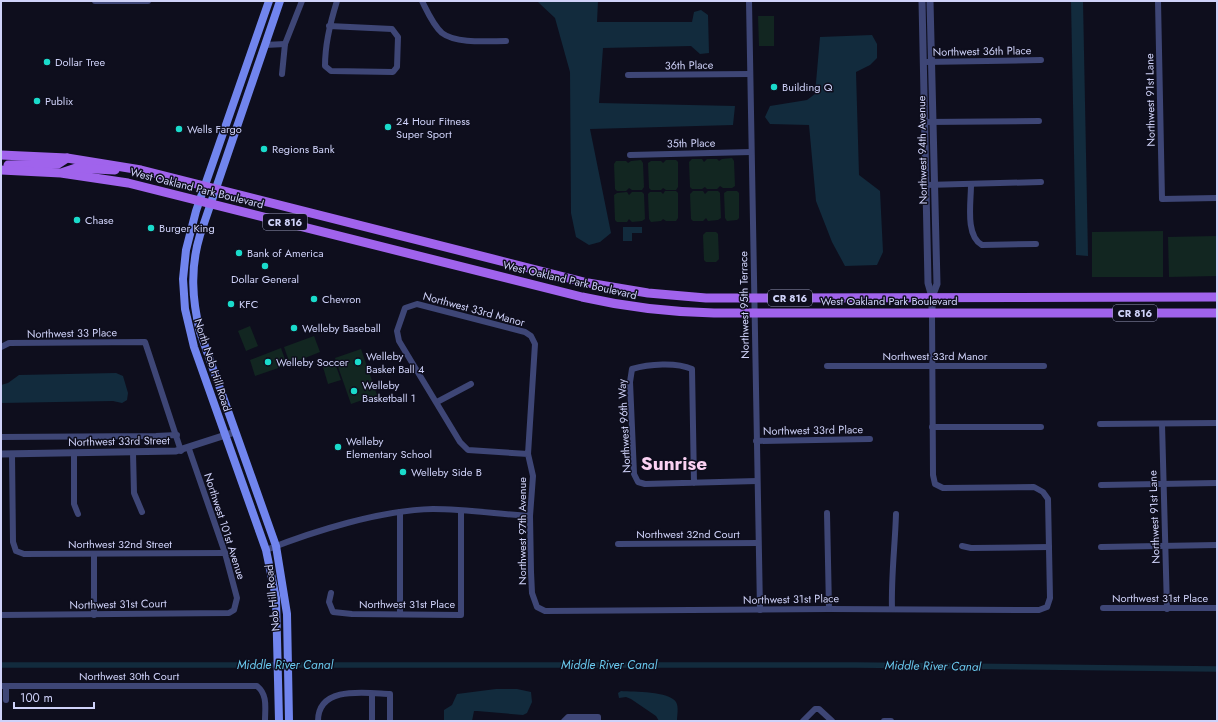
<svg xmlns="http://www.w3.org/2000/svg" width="1218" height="722" viewBox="0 0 1218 722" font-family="Jost,sans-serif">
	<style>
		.green { fill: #122621 }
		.water { fill: #122b3d }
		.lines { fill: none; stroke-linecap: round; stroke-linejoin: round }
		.canal { stroke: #122b3d; stroke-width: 5.5 }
		.minor { stroke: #3e4676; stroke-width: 6 }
		.tertiary { stroke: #3e4676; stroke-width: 7 }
		.secondary { stroke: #7185ee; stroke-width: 8 }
		.primary { stroke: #a063ec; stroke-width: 9 }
		.poi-dot { fill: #1adbcb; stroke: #0e0e1d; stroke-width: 1.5 }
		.labels { text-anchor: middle; stroke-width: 3; stroke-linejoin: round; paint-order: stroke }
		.shield { fill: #0e0e1d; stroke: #9597b7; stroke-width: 1 }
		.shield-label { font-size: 10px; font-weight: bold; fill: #cfd2f9 }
		.street-label { font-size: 11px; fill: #cfd2f9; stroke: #0e0e1d }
		.poi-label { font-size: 11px; fill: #cfd2f9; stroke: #0e0e1d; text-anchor: start }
		.water-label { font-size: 12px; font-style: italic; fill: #69c8ed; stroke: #0e0e1d }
		.town-label { font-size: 19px; font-weight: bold; fill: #fad1f2; stroke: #0e0e1d }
	</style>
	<rect width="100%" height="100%" fill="#0e0e1d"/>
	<g class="green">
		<polygon points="758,16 774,16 774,46 759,46"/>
		<polygon points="732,158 734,161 735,186 732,188 723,188 720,186 717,189 707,189 705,187 702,189 692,189 690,187 689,162 692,159 702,159 704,162 707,159 717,159 719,161 722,159"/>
		<polygon points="641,160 643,163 644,187 642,190 632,190 629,188 626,191 617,191 615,189 614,164 616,161 626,161 628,163 631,161"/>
		<polygon points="666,160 676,160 678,162 678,187 676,190 666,190 663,188 661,190 651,190 649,188 648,163 651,161 661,161 663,163"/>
		<polygon points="665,191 676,191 678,193 678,218 676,221 666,221 663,219 661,221 651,222 649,219 648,194 650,192 661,192 663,194"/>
		<polygon points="693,191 703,191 705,194 708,191 718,191 720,193 721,218 718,220 708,221 706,218 703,221 693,221 691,219 690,194"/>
		<polygon points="727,191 737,191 739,193 739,218 737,220 727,221 725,218 724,193"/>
		<polygon points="627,192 629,195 632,192 642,192 644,194 645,219 642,221 632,222 629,219 627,222 617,222 615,220 614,195 617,193"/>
		<polygon points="1163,231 1163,277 1092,277 1092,232"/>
		<polygon points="706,232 716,232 718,234 719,259 716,262 706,262 704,260 703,235"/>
		<polygon points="1217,236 1217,276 1169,277 1168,237"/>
		<polygon points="250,326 258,346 246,351 238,331"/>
		<polygon points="314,336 320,352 290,364 284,347"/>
		<polygon points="281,348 287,365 255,376 250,360"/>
		<polygon points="361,349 377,395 351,404 335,358"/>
		<polygon points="335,363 341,380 328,384 323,367"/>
	</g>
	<g class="water">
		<polygon points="491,1 598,1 597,22 692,22 694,12 701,10 708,15 709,53 700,54 691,46 603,48 599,103 735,106 733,125 590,129 611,233 600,242 589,245 576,237 571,213 570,72 555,18 538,2"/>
		<polygon points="1071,1 1083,1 1088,256 1076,255"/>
		<polygon points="872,35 877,44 877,58 870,65 856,72 859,175 880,191 883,252 877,265 845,266 832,242 816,201 809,125 770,124 765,117 770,106 807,100 815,94 820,37"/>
		<polygon points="623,227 642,227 642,233 632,233 632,241 623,241"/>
		<polygon points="116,373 123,376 128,393 127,400 122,403 113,401 1,403 1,385 8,383 19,375"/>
		<polygon points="496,689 517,689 531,692 532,702 527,713 523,715 477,711 474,711 472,721 444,721 444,710 452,705 457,694"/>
		<path d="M621,691C634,692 669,691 676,702C679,707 677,715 677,721H659L656,716L631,699L626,697L619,698L618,693Z"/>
	</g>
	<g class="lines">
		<polyline class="canal" points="1,665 856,665 1217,669"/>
		<g class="minor">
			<polyline points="95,1 148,1"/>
			<path d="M422,1C427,11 433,25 442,33C456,44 489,41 506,41"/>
			<polyline points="749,1 760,610"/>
			<polyline points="1158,1 1162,199 1217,198"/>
			<path d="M329,26L392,29L398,37L397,67L393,72L331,71L325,66C325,43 330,23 337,1"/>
			<polyline points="265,45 285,44"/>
			<polyline points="924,62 1041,60"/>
			<polyline points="282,74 285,44 302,1"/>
			<polyline points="628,75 750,74"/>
			<polyline points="925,122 1039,121"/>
			<polyline points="630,155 751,152"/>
			<polyline points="926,185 1041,182"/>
			<path d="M971,185C971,202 965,236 982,245L1036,244"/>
			<polyline points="1,347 9,343 145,342 181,451"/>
			<polyline points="827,366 1044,366"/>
			<polyline points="437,402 471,384"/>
			<polyline points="1100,424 1217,423"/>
			<polyline points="1162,424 1167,609"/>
			<polyline points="932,427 1041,427"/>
			<polyline points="1,437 156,436 177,435"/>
			<polyline points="756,441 870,439"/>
			<polyline points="74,453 74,504 78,514"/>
			<polyline points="133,453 134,493 142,512"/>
			<polyline points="12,454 13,542 16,551 24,554 225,553"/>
			<polyline points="528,454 468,450 460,442 399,341 397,331 405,308 417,304 525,332 531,336 535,344 528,454 533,476 530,516 531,572 532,593 537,607 545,611 829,609 1039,610 1047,607 1050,598 1048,499 1043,492 1034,487 943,488 935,484 933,475 932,313"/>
			<path d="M694,483L692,369C676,362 649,364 632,369L630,382L634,474L638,482L645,484L757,481"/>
			<polyline points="1101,485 1217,483"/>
			<polyline points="400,512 400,614"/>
			<polyline points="827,513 829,609"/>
			<polyline points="618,544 758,543"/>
			<polyline points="962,546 971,548 1049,547"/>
			<polyline points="1101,547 1217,545"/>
			<path d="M266,550C314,531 381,510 433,509C465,509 498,514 530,516"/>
			<polyline points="94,554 94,615"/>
			<polyline points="331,593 329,602 333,612 352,614 461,615 461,511"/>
			<polyline points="1103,608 1217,608"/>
			<path d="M892,609C891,577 895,546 896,514"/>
			<polyline points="1,615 229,613 234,610 237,598 225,553 189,449"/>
			<path d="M1,686H257C268,695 265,708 265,721"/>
			<polyline points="6,686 6,700"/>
			<path d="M318,721C318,685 366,693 390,694V721"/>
			<polyline points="372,721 372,694"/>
			<polyline points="564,721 568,717 598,717 598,721"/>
			<polyline points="803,721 815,709 819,709 832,721"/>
			<polyline points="884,721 891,721"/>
		</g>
		<g class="tertiary">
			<polyline points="922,1 928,283 932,297"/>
			<polyline points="930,1 937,284 932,297 932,313"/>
			<polyline points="1,454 176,451 235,432"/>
		</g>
		<g class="secondary">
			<polyline points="269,1 196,211 186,250 183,279 185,309 194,347 266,550 276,598 279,721"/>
			<path d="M280,1L200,235C190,268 192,299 200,332L276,546L287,614L289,721"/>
		</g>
		<g class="primary">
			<polyline points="1,155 67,158 141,170 588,283 648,293 706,298 1217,297"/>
			<polyline points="8,165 58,164 67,158"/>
			<path d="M1,170L61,173L128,183L582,297C626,307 669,312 714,313H1217"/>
			<polyline points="64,172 76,168 115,170"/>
		</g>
	</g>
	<g class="poi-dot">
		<circle cx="47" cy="62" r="4"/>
		<circle cx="774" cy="87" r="4"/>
		<circle cx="37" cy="101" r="4"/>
		<circle cx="388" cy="127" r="4"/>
		<circle cx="179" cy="129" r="4"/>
		<circle cx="264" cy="149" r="4"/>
		<circle cx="77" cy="220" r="4"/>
		<circle cx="151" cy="228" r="4"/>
		<circle cx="239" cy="253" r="4"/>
		<circle cx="265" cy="266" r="4"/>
		<circle cx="314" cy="299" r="4"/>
		<circle cx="231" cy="304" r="4"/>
		<circle cx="294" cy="328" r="4"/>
		<circle cx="268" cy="362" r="4"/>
		<circle cx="358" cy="362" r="4"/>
		<circle cx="354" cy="391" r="4"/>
		<circle cx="338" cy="447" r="4"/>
		<circle cx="403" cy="472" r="4"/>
	</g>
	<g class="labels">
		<g class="shield">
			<rect x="263" y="214" width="44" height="16" rx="3"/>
			<rect x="768" y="290" width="44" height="16" rx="3"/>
			<rect x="1113" y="305" width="44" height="16" rx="3"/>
		</g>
		<g class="shield-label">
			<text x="285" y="226">CR 816</text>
			<text x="790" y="302">CR 816</text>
			<text x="1135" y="317">CR 816</text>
		</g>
		<g class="street-label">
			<text transform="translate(982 51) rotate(-1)" y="4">Northwest 36th Place</text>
			<text transform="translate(689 65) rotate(-1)" y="4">36th Place</text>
			<text transform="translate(1150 100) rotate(-91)" y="4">Northwest 91st Lane</text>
			<text transform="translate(691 143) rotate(-1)" y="4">35th Place</text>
			<text transform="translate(922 150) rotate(-91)" y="4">Northwest 94th Avenue</text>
			<text transform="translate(197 188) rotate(14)" y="4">West Oakland Park Boulevard</text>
			<text transform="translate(570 280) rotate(13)" y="4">West Oakland Park Boulevard</text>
			<text x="889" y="305">West Oakland Park Boulevard</text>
			<text transform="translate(744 305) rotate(-91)" y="4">Northwest 95th Terrace</text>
			<text transform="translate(474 309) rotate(15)" y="4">Northwest 33rd Manor</text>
			<text transform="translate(72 333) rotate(-1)" y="4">Northwest 33 Place</text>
			<text x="935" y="360">Northwest 33rd Manor</text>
			<text transform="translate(213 365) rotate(72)" y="4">North Nob Hill Road</text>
			<text transform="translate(624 426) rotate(-93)" y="4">Northwest 96th Way</text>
			<text transform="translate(813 430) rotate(-1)" y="4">Northwest 33rd Place</text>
			<text transform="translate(119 441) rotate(-1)" y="4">Northwest 33rd Street</text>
			<text transform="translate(1154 517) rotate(-92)" y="4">Northwest 91st Lane</text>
			<text transform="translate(225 526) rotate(72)" y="4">Northwest 101st Avenue</text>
			<text transform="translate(522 531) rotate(-90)" y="4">Northwest 97th Avenue</text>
			<text x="688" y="538">Northwest 32nd Court</text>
			<text x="120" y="548">Northwest 32nd Street</text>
			<text transform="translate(272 598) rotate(-96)" y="4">Nob Hill Road</text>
			<text x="1160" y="602">Northwest 31st Place</text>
			<text transform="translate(791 599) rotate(-1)" y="4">Northwest 31st Place</text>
			<text transform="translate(118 604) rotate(-1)" y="4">Northwest 31st Court</text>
			<text x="407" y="608">Northwest 31st Place</text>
			<text x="129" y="680">Northwest 30th Court</text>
		</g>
		<g class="poi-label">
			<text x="55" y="66">Dollar Tree</text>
			<text x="782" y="91">Building Q</text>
			<text x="45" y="105">Publix</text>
			<text x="396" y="125">24 Hour Fitness<tspan x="396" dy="13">Super Sport</tspan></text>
			<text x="187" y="133">Wells Fargo</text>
			<text x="272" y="153">Regions Bank</text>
			<text x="85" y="224">Chase</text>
			<text x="159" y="232">Burger King</text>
			<text x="247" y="257">Bank of America</text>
			<text x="265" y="283" text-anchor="middle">Dollar General</text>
			<text x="322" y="303">Chevron</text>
			<text x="239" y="308">KFC</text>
			<text x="302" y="332">Welleby Baseball</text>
			<text x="366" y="360">Welleby<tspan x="366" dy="13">Basket Ball 4</tspan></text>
			<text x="276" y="366">Welleby Soccer</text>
			<text x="362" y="389">Welleby<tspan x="362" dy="13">Basketball 1</tspan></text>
			<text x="346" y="445">Welleby<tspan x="346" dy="13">Elementary School</tspan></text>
			<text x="411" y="476">Welleby Side B</text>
		</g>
		<g class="water-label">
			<text x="285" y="669">Middle River Canal</text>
			<text x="609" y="669">Middle River Canal</text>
			<text transform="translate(933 666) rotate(1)" y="4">Middle River Canal</text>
		</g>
		<g class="town-label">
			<text x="674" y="470">Sunrise</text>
		</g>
	</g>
	<rect width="1218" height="722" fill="none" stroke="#cfd2f9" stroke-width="4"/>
	<path d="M14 702v6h80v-6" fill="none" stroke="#cfd2f9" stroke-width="2"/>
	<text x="20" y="702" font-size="12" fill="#cfd2f9" stroke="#0e0e1d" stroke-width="3" paint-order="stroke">100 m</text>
</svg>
